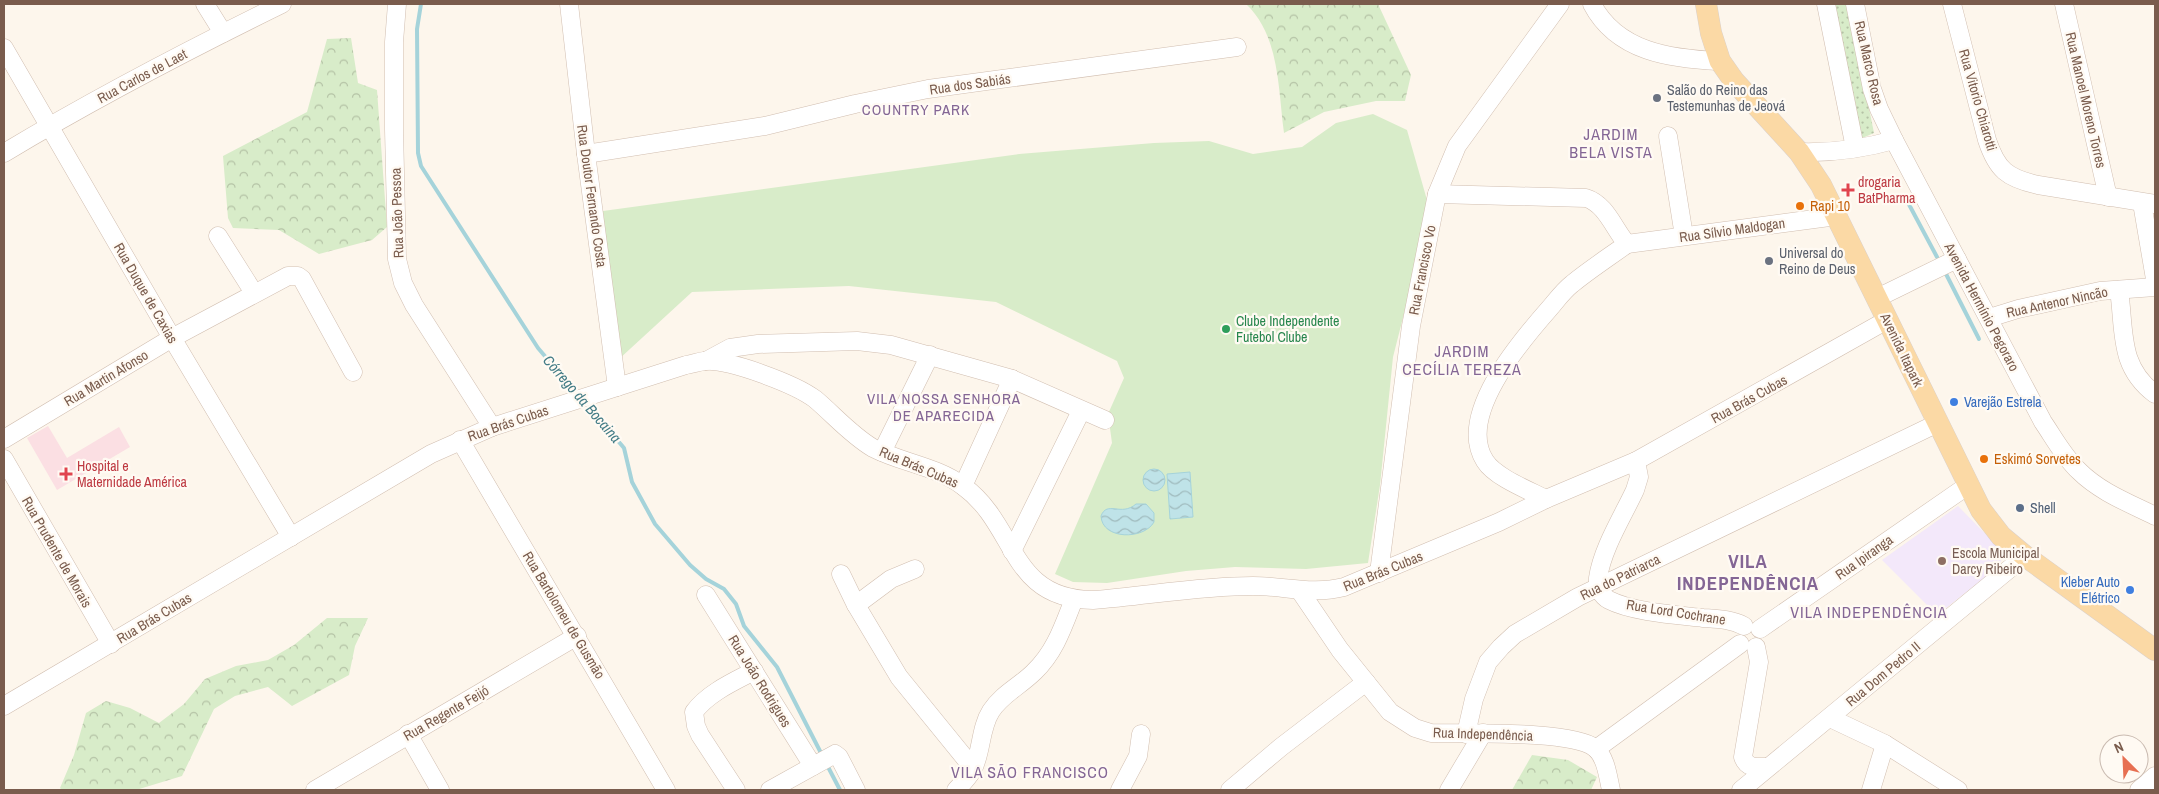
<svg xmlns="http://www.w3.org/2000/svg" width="2159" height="794" viewBox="0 0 2159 794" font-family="'Archivo Narrow',sans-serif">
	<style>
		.education { fill: #f3e8fa }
		.medical { fill: #fbdfe3 }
		.forest { fill: url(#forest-crowns) }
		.park { fill: url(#park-dots) }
		.garden { fill: #d8ecc9 }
		.water { fill: url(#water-waves); stroke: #a5d3da }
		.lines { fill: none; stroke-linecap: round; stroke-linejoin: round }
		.stream { stroke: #a5d3da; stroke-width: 4 }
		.minor-casing { stroke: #d1beb0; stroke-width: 19 }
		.major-casing { stroke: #dad1cd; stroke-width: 22 }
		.minor { stroke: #fff; stroke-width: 18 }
		.major { stroke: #fbd9a5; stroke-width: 21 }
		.worship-dot { fill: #6b7280; stroke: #fffaf3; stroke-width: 2 }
		.health-dot { fill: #e0444e; stroke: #fffaf3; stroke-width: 2 }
		.food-dot { fill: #e8710a; stroke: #fffaf3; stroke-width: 2 }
		.leisure-dot { fill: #2e9e5b; stroke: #fffaf3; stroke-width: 2 }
		.shop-dot { fill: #3f7fe0; stroke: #fffaf3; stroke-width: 2 }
		.service-dot { fill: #5c6f8a; stroke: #fffaf3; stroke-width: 2 }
		.education-dot { fill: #8d6e63; stroke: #fffaf3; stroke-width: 2 }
		.labels { text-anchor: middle; stroke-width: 4.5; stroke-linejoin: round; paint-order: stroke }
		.street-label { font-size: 14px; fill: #7a5c4d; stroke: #fffaf3 }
		.worship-label { font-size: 14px; fill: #5b616d; stroke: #fffaf3; text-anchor: start }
		.health-label { font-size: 14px; fill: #be3a42; stroke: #fffaf3; text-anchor: start }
		.food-label { font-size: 14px; fill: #c56008; stroke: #fffaf3; text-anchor: start }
		.leisure-label { font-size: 14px; fill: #27864d; stroke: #fffaf3; text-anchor: start }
		.shop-label { font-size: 14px; fill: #366cbe; stroke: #fffaf3; text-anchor: start }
		.service-label { font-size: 14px; fill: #4e5e75; stroke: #fffaf3; text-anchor: start }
		.education-label { font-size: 14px; fill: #785e54; stroke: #fffaf3; text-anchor: start }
		.neighbourhood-label { font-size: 15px; letter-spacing: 1px; fill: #846695; stroke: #fffaf3 }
		.water-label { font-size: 15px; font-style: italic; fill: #437c86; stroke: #fffaf3 }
		.quarter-label { font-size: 16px; letter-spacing: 1px; fill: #846695; stroke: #fffaf3 }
		.district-label { font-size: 19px; font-weight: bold; letter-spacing: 1px; fill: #846695; stroke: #fffaf3 }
	</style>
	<defs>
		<pattern id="forest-crowns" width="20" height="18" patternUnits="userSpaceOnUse" patternTransform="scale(1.25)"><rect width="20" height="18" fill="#d8ecc9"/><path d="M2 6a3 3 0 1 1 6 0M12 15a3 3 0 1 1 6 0" fill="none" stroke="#b4c2a5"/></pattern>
		<pattern id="park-dots" width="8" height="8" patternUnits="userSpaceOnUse" patternTransform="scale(1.25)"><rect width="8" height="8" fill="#d8ecc9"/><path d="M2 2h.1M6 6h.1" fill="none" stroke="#b4c2a5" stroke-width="1.8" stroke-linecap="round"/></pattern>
		<pattern id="water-waves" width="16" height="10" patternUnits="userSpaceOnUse" patternTransform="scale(1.25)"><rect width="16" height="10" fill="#bfe3e8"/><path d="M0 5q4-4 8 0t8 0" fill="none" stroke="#a0bbbe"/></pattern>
	</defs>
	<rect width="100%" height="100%" fill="#fdf6ec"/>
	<polygon class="education" points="1958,506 2001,550 2001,562 1996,569 1937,615 1882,560"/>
	<polygon class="medical" points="48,426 67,458 119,427 130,447 57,490 27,438"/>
	<g class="forest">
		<path d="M1246,4H1378L1411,75L1405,101H1376L1324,112L1284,133C1278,89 1280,36 1246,4Z"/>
		<polygon points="351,38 358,83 377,90 387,227 372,240 319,254 279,230 233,228 228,218 223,156 307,112 327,39"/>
		<polygon points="327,618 368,618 355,646 349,675 292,706 268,687 235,696 214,709 182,776 136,790 62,790 60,788 74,755 86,713 106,701 130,708 159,723 184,704 205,679 236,666 268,660 294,645"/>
		<polygon points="1532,755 1568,760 1597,777 1591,790 1512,790"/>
	</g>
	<polygon class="park" points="1830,4 1848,4 1874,133 1860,139"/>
	<polygon class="garden" points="1373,114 1407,130 1427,200 1424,235 1393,357 1380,485 1368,563 1306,569 1235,567 1186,571 1107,583 1073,582 1055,574 1112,443 1108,414 1124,378 1117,361 996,302 849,286 692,292 618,360 603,211 1019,154 1154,143 1209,141 1253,154 1302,147 1336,123"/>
	<g class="water">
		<circle cx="1154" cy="480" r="11"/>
		<polygon points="1190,472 1193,517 1170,519 1167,474"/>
		<path d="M1136,504H1146L1154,513V522C1144,540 1102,540 1101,516C1107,500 1121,517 1136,504Z"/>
	</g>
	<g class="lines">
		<g class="stream">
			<polyline points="421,4 417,29 418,153 421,166 538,348 578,395"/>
			<polyline points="1905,197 1937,257"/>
			<polyline points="1946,274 1979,339"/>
			<polyline points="585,402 624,448 632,482 655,524 690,565 706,579 724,589 736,604 744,626 777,667 822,755"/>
			<polyline points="826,763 840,790"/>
		</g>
		<g class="minor-casing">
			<g id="minor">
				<polyline points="205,4 223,33"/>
				<polyline points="397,4 394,42 394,129 397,259 403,283 414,305 492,427"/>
				<polyline points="569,4 586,154 617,387"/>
				<path d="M1592,4C1617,52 1671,59 1720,61"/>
				<polyline points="1826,4 1855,148"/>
				<path d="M1952,4L1987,140C1997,170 2007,178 2038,185L2155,204"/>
				<polyline points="2064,4 2108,197"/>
				<polyline points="4,48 172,338 291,537"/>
				<polyline points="1668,136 1684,236"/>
				<path d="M1894,140L2043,422C2054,438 2064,457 2079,471C2100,492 2129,503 2155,516"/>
				<path d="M1799,152C1832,153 1863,149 1894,140L1879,109L1872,89L1855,4"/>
				<path d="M4,153C94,99 188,50 282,4"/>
				<polyline points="586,154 765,126 855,104 928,89 1237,47"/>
				<path d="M1437,194L1586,198C1606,204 1614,229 1627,244C1609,257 1589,270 1572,284C1563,291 1556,301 1549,309C1520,342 1456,416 1485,461C1495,477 1528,490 1546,499"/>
				<polyline points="2142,203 2155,279"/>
				<polyline points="218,236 254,293"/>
				<polyline points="1627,244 1837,216"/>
				<path d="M2119,290C2125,331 2118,366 2155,394"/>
				<polyline points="1877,298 1957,259"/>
				<polyline points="1989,318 2018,309 2100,291 2155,287"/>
				<polyline points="706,361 730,348 758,344 857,341 891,345 1012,379 1105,420"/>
				<polyline points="4,439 172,338 288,276 298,276 302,279 353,372"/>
				<polyline points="460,440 666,790"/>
				<polyline points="882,452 930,355"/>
				<polyline points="4,459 111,644"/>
				<path d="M1636,461L1639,477L1635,490C1623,516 1602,549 1598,578C1597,586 1601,596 1609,600C1632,612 1677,615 1703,618C1717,619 1731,619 1744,626"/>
				<polyline points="963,486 1012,379"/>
				<polyline points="1012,551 1081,411"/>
				<polyline points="1379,573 1411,326 1437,194 1457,146 1560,4"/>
				<polyline points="841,574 856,605 899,677 973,768"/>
				<path d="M1300,591L1340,650L1390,712L1415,728L1431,733C1464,734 1572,730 1595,748C1606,757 1608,777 1611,790"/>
				<polyline points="706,595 813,766"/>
				<polyline points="856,605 891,579 915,569"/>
				<polyline points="1760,629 1967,486"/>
				<path d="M1756,647L1759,662L1743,757C1747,769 1757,767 1768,767"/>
				<path d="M4,706L431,454L492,427L686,365C692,364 698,362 704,361C729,359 795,384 815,399C834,415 851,435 873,448C902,463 936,466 963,486C1018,526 1008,599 1093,600C1146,596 1199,586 1253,586C1284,586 1313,595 1344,587L1499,522L1546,499L1636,461L1887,320"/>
				<polyline points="1830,718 1885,744 1958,790"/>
				<polyline points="408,734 440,790"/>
				<polyline points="1466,734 1474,699 1488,662 1501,647 1515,634 1578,597 1938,423"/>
				<polyline points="1596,749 1740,644"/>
				<polyline points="315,790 577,636"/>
				<path d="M736,790L700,735L696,726L694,712C708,693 733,682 754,671"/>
				<polyline points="770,790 835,754 839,757 856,790"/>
				<path d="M956,790C962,784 969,777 973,769C982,751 980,728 991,711C1002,694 1020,686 1034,672C1055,652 1063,627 1074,599"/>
				<polyline points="1120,790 1138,756 1141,734"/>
				<polyline points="1230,790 1281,747 1366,682"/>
				<polyline points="1449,790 1483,733"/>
				<polyline points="1741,790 2025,556"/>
				<polyline points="1871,790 1885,744"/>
				<polyline points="2139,790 2155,776"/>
			</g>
		</g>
		<g class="major-casing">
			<polyline id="major" points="1706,4 1711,33 1720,61 1734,81 1799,152 1821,185 1981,510 2001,536 2025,556 2155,650"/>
		</g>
		<use href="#minor" class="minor"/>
		<use href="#major" class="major"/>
	</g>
	<g class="worship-dot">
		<circle cx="1657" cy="98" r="5"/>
		<circle cx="1769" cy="261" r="5"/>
	</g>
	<g class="health-dot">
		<path d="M1845.5 182.5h5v5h5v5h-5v5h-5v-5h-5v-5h5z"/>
		<path d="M63.5 466.5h5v5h5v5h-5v5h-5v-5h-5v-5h5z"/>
	</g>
	<g class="food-dot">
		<circle cx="1800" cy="206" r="5"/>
		<circle cx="1984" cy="459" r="5"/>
	</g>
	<circle class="leisure-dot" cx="1226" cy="329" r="5"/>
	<g class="shop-dot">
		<circle cx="1954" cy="402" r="5"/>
		<circle cx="2130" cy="590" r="5"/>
	</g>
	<circle class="service-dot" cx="2020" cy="508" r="5"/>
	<circle class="education-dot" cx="1942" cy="561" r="5"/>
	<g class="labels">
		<g class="street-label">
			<text transform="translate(1869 63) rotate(77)" y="5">Rua Marco Rosa</text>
			<text transform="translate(142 76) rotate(-28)" y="5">Rua Carlos de Laet</text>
			<text transform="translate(970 84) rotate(-8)" y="5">Rua dos Sabiás</text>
			<text transform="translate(1978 100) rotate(74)" y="5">Rua Vitorio Chiarotti</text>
			<text transform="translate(2086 100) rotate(77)" y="5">Rua Manoel Moreno Torres</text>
			<text transform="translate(592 196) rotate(82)" y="5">Rua Doutor Fernando Costa</text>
			<text transform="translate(397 213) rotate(-92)" y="5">Rua João Pessoa</text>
			<text transform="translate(1732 230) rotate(-8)" y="5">Rua Sílvio Maldogan</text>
			<text transform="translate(1422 270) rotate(-79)" y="5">Rua Francisco Vo</text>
			<text transform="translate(146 293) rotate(60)" y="5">Rua Duque de Caxias</text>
			<text transform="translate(2057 302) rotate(-12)" y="5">Rua Antenor Nincão</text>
			<text transform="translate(1982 307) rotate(62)" y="5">Avenida Hermínio Pegoraro</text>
			<text transform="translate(1902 350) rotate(64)" y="5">Avenida Itapark</text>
			<text transform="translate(106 378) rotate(-31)" y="5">Rua Martin Afonso</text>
			<text transform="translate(1749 399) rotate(-29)" y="5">Rua Brás Cubas</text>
			<text transform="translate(508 423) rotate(-19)" y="5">Rua Brás Cubas</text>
			<text transform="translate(919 467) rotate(23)" y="5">Rua Brás Cubas</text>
			<text transform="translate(57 552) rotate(60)" y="5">Rua Prudente de Morais</text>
			<text transform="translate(1864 557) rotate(-35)" y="5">Rua Ipiranga</text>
			<text transform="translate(1383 571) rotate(-22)" y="5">Rua Brás Cubas</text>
			<text transform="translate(1620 577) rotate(-26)" y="5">Rua do Patriarca</text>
			<text transform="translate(1676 612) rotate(9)" y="5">Rua Lord Cochrane</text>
			<text transform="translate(564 615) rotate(59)" y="5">Rua Bartolomeu de Gusmão</text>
			<text transform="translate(154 618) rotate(-31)" y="5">Rua Brás Cubas</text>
			<text transform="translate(1883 674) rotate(-40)" y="5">Rua Dom Pedro II</text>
			<text transform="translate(760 681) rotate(58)" y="5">Rua João Rodrigues</text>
			<text transform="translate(446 713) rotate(-30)" y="5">Rua Regente Feijó</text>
			<text transform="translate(1483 734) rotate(2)" y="5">Rua Independência</text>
		</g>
		<g class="worship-label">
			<text x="1667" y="95">Salão do Reino das<tspan x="1667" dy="16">Testemunhas de Jeová</tspan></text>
			<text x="1779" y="258">Universal do<tspan x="1779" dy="16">Reino de Deus</tspan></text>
		</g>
		<g class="health-label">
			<text x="1858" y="187">drogaria<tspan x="1858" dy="16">BatPharma</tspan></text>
			<text x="77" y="471">Hospital e<tspan x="77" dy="16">Maternidade América</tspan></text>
		</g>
		<g class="food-label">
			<text x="1810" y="211">Rapi 10</text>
			<text x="1994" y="464">Eskimó Sorvetes</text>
		</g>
		<g class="leisure-label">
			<text x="1236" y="326">Clube Independente<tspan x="1236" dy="16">Futebol Clube</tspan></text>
		</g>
		<g class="shop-label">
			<text x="1964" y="407">Varejão Estrela</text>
			<text x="2120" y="587" text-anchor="end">Kleber Auto<tspan x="2120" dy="16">Elétrico</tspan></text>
		</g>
		<g class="service-label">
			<text x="2030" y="513">Shell</text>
		</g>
		<g class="education-label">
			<text x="1952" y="558">Escola Municipal<tspan x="1952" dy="16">Darcy Ribeiro</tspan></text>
		</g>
		<g class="neighbourhood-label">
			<text x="916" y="115">COUNTRY PARK</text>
			<text x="944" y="404">VILA NOSSA SENHORA<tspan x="944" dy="17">DE APARECIDA</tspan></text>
		</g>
		<g class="water-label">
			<text transform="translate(582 399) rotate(49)" y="5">Córrego da Bocaina</text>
		</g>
		<g class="quarter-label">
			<text x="1611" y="140">JARDIM<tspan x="1611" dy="18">BELA VISTA</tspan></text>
			<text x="1462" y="357">JARDIM<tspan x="1462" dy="18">CECÍLIA TEREZA</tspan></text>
			<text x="1869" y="618">VILA INDEPENDÊNCIA</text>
			<text x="1030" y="778">VILA SÃO FRANCISCO</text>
		</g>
		<g class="district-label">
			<text x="1748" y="568">VILA<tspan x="1748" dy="22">INDEPENDÊNCIA</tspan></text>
		</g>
	</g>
	<rect width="2159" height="794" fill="none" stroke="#7a5c4d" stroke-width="10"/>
	<g transform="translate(2124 759) rotate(336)"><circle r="24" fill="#fffaf3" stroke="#cabbb1"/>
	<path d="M0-4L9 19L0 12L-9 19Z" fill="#e76f51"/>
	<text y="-8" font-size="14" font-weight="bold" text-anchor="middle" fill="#7a5c4d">N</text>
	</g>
</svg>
